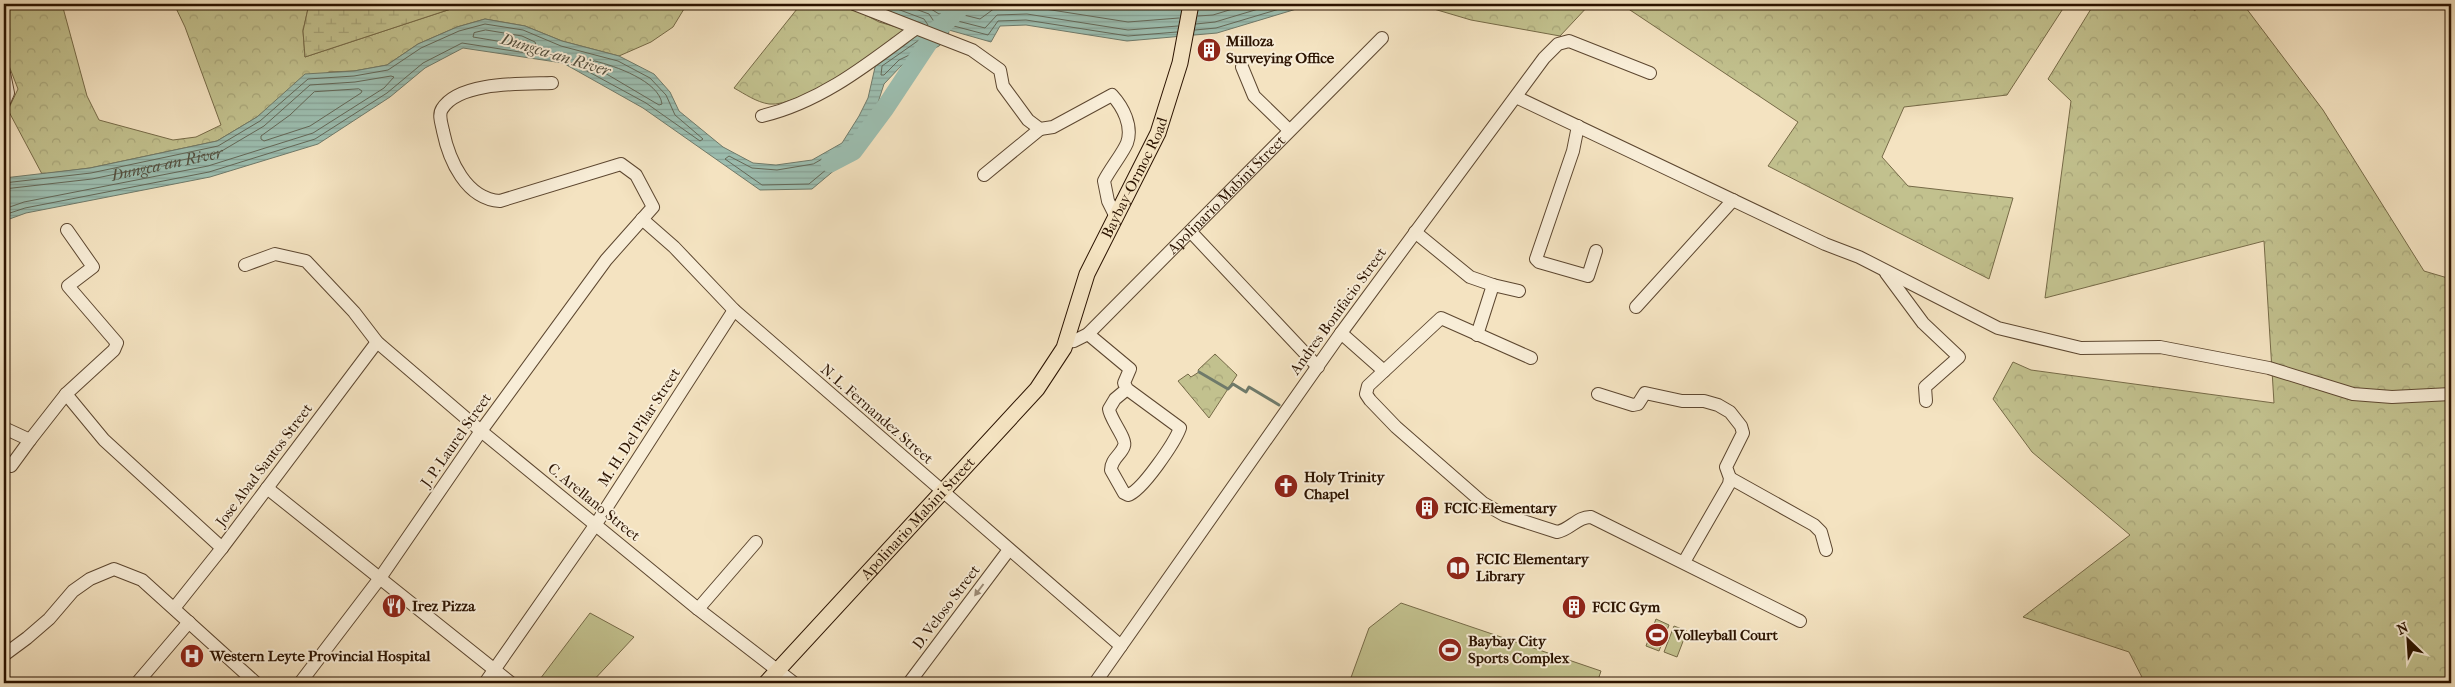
<svg xmlns="http://www.w3.org/2000/svg" width="2455" height="687" viewBox="0 0 2455 687" font-family="'IM FELL French Canon',serif">
	<style>
		.grass { fill: #c2c18e; stroke: #766a47 }
		.forest { fill: url(#forest-crowns); stroke: #766a47 }
		.wetland { fill: url(#wetland-marsh); stroke: #766a47 }
		.water { fill: url(#water-rules); stroke: #6f7a6a }
		.lines { fill: none; stroke-linecap: round; stroke-linejoin: round }
		.shore { stroke: #646858; stroke-width: 1 }
		.stream { stroke: #6f7a6a; stroke-width: 3 }
		.river { stroke: #9cbeb0; stroke-width: 19 }
		.minor-casing { stroke: #5d4730; stroke-width: 14 }
		.major-casing { stroke: #2b1300; stroke-width: 17 }
		.minor { stroke: #f8edd7; stroke-width: 12 }
		.major { stroke: #f4e3c1; stroke-width: 15 }
		.oneway { fill: #9c8b76 }
		.labels { text-anchor: middle; stroke-width: 4; stroke-linejoin: round; paint-order: stroke }
		.poi-label { font-size: 15px; font-weight: bold; fill: #2b1300; stroke: #f8edd7; text-anchor: start }
		.street-label { font-size: 15px; fill: #2b1300; stroke: #f8edd7 }
		.water-label { font-size: 16px; font-style: italic; fill: #534f3e; stroke: #f8edd7 }
	</style>
	<defs>
		<pattern id="forest-crowns" width="20" height="18" patternUnits="userSpaceOnUse" patternTransform="scale(1.25)"><rect width="20" height="18" fill="#c2c18e"/><path d="M2 6a3 3 0 1 1 6 0M12 15a3 3 0 1 1 6 0" fill="none" stroke="#a7a579"/></pattern>
		<pattern id="wetland-marsh" width="20" height="14" patternUnits="userSpaceOnUse" patternTransform="scale(1.25)"><rect width="20" height="14" fill="#c2c18e"/><path d="M1 5h8M5 5V1M11 12h8M15 12V8" fill="none" stroke="#a7a579"/></pattern>
		<pattern id="water-rules" width="6" height="5" patternUnits="userSpaceOnUse" patternTransform="scale(1.25)"><rect width="6" height="5" fill="#9cbeb0"/><path d="M0 2.5h6" fill="none" stroke="#87a296"/></pattern>
	</defs>
	<rect width="100%" height="100%" fill="#f4e3c1"/>
	<filter id="stains"><feTurbulence type="fractalNoise" baseFrequency=".004" numOctaves="4"/><feColorMatrix values="0 0 0 0 .2 0 0 0 0 .09 0 0 0 0 .02 0 0 0 .5 -.17"/></filter>
	<radialGradient id="worn" r=".72"><stop offset=".6" stop-color="#630" stop-opacity="0"/><stop offset="1" stop-color="#630" stop-opacity=".3"/></radialGradient>
	<g class="grass">
		<polygon points="1401,603 1601,671 1597,683 1349,683 1369,628"/>
		<polygon points="590,613 634,637 591,683 537,683"/>
		<polygon points="1656,619 1669,625 1659,651 1646,646"/>
		<polygon points="1674,626 1687,631 1677,657 1664,652"/>
	</g>
	<g class="forest">
		<polygon points="4,4 62,4 87,96 99,120 173,140 196,137 221,125 185,27 174,4 309,4 303,31 305,57 466,4 687,4 673,27 651,42 619,56 562,41 525,26 485,19 457,27 418,44 387,65 354,71 329,72 277,101 257,117 217,141 90,168 42,174 8,110 18,89 4,53"/>
		<path d="M801,4H845L879,22L907,30C882,49 799,108 769,104C756,102 745,94 734,88Z"/>
		<polygon points="1417,4 1590,4 1560,36 1471,20"/>
		<polygon points="1621,4 2066,4 2007,95 1904,107 1882,157 1908,186 2013,198 1989,279 1768,166 1798,122"/>
		<polygon points="2094,4 2187,4 2195,11 2195,4 2243,4 2323,110 2424,271 2451,279 2451,683 2145,683 2129,652 2023,617 2130,535 2032,452 1993,399 2013,362 2031,370 2274,403 2264,241 2045,298 2071,101 2048,79"/>
		<polygon points="1215,354 1237,375 1209,418 1178,381 1188,374 1191,377 1199,372 1198,370"/>
	</g>
	<polygon class="wetland" points="309,4 466,4 305,57 303,31"/>
	<polygon class="water" points="870,4 1313,4 1217,33 1127,41 1026,25 1000,26 991,42 949,30 948,38 939,46 902,65 884,84 873,118 849,158 812,189 760,190 643,108 563,63 463,48 425,68 390,97 318,144 210,177 26,213 4,221 4,178 90,168 217,141 257,117 305,74 354,71 387,65 418,44 457,27 485,19 525,26 562,41 619,56 654,74 670,92 679,111 723,147 753,163 776,165 812,160 842,143 859,116 868,98 876,63 921,33 923,24"/>
	<g class="lines">
		<g class="shore">
			<polyline points="884,4 924,19 928,25"/>
			<polyline points="902,4 929,14 937,26 950,19 985,28 997,15 1027,14 1128,30 1178,26"/>
			<polyline points="923,4 939,14 952,12 980,19 995,8 1026,6 1128,22 1179,18"/>
			<polyline points="1198,16 1213,15 1249,4"/>
			<polyline points="1196,24 1215,22 1275,4"/>
			<polygon points="486,30 522,36 535,42 536,45 533,47 473,37 474,33"/>
			<polyline points="1195,30 1216,28 1296,4"/>
			<polyline points="943,31 946,27 950,25 988,35 998,21 1026,20 1128,36 1177,32"/>
			<polyline points="922,38 882,66 881,75 884,75 899,60 934,43"/>
			<path d="M595,61C615,66 659,81 662,104L659,105L593,66L592,63Z"/>
			<polygon points="359,89 362,91 361,93 310,126 264,141 261,139 261,136 290,115 314,92"/>
			<polygon points="844,147 847,149 845,154 809,184 762,185 725,159 729,156 752,168 777,170 813,164"/>
			<polyline points="4,183 91,173 218,146 260,121 308,79 354,76 388,70 421,48 459,31 485,24 523,30 561,46 618,61 650,78 666,95 675,115 703,139 700,141 646,103 565,59 462,43 423,63 387,93 315,139 209,172 25,208 4,215"/>
			<path id="s1" d="M4,189L92,179L220,152L264,126L310,85L355,82L391,76L394,77L384,88L313,133L208,166L24,202L4,209"/>
		</g>
		<polyline class="stream" points="1199,372 1228,389 1233,384 1246,392 1249,387 1279,405"/>
		<polyline class="river" points="830,163 853,151 885,108 936,31 964,4"/>
		<g class="minor-casing">
			<g id="minor">
				<path d="M854,4L972,50L1000,70L1003,86L1028,120L1040,129L1053,127L1112,95C1123,107 1133,126 1127,143C1123,153 1110,169 1104,181L1108,201L1115,215"/>
				<polyline points="1242,67 1254,96 1289,130"/>
				<polyline points="4,73 8,93 4,102"/>
				<polyline points="1516,97 1825,244 1859,257 1998,328 2081,348 2160,347 2269,368 2353,394 2392,397 2451,394"/>
				<path d="M762,116C821,102 868,64 915,29"/>
				<polyline points="1578,126 1573,151 1536,259 1539,262 1588,276 1596,251"/>
				<polyline points="984,175 1040,129"/>
				<polyline points="642,219 674,247 734,310 1121,646"/>
				<polyline points="1191,232 1318,367"/>
				<polyline points="1415,232 1470,277 1493,285 1519,291"/>
				<polyline points="245,265 275,254 306,261 354,312 377,342 481,431 698,609 794,683"/>
				<polyline points="1886,273 1923,323 1959,357 1925,387 1926,401"/>
				<polyline points="1636,307 1733,200"/>
				<polyline points="1341,333 1384,371"/>
				<path d="M1088,334L1130,369L1124,383L1127,389L1115,399L1109,409C1110,419 1127,439 1124,446C1121,455 1111,459 1111,470L1124,493L1128,495C1142,491 1175,442 1180,428L1127,389"/>
				<polyline points="1477,335 1493,285"/>
				<path id="s2" d="M1066,342L1074,341L1088,334L1382,38"/>
				<path d="M1531,358L1441,318L1368,386L1366,394L1370,400L1396,427L1483,503L1504,515L1557,532C1570,530 1578,516 1591,517L1800,621"/>
				<polyline points="66,394 104,440 222,548"/>
				<polyline points="1598,394 1633,405 1638,404 1645,393 1682,401 1704,401 1718,405 1730,412 1741,426 1743,433 1726,467 1730,478 1729,484 1684,562"/>
				<polyline points="4,428 30,440 66,394 114,350 117,343 68,286 93,267 67,230"/>
				<polyline points="11,466 30,440"/>
				<polyline points="1730,478 1814,525 1821,532 1826,550"/>
				<polyline points="267,488 511,683"/>
				<polyline points="175,607 222,548 377,342"/>
				<polyline points="698,609 756,542"/>
				<polyline points="4,655 27,638 49,619 73,591 90,579 114,569 142,580 256,683"/>
				<polyline points="137,683 189,622"/>
				<path d="M300,683L380,578L481,431L606,260L653,207L636,175L621,164L500,201C466,199 449,160 443,131C442,125 438,115 442,109C459,81 524,84 552,83"/>
				<polyline points="485,683 596,524 734,310"/>
				<polyline points="909,683 1008,551"/>
				<polyline points="1095,683 1341,333 1544,58 1558,44 1569,41 1650,73"/>
			</g>
		</g>
		<g class="major-casing">
			<g id="major">
				<path id="s3" d="M766,683L1037,389L1064,348L1087,274L1158,133L1180,63L1191,4"/>
			</g>
		</g>
		<use href="#minor" class="minor"/>
		<use href="#major" class="major"/>
	</g>
	<defs><path id="oneway-solid" d="M-6-.8H1V-3.2L6.5 0L1 3.2V.8H-6Z" transform="scale(1.25)"/></defs>
	<use class="oneway" href="#oneway-solid" transform="translate(979 590) rotate(127)"/>
	<defs>
		<g id="building-disc" transform="scale(1.25)"><circle r="9.5" fill="#8f2418" stroke="#f8edd7"/><path d="M-4-6H4V6H1V3H-1V6H-4ZM-2.5-4.3h1.7v1.8h-1.7ZM.8-4.3h1.7v1.8H.8ZM-2.5-1h1.7V.8h-1.7ZM.8-1h1.7V.8H.8Z" fill="#fff"/></g>
		<g id="church-disc" transform="scale(1.25)"><circle r="9.5" fill="#8f2418" stroke="#f8edd7"/><path d="M-1.2-6h2.4v3.5h3.3v2.4h-3.3V6h-2.4V-.1h-3.3v-2.4h3.3Z" fill="#fff"/></g>
		<g id="library-disc" transform="scale(1.25)"><circle r="9.5" fill="#8f2418" stroke="#f8edd7"/><path d="M-6-4Q-3-5.5-.7-3.5V5Q-3 3-6 4ZM6-4Q3-5.5 .7-3.5V5Q3 3 6 4Z" fill="#fff"/></g>
		<g id="restaurant-disc" transform="scale(1.25)"><circle r="9.5" fill="#8f2418" stroke="#f8edd7"/><path d="M-5-6h1v4h1v-4h1v4h1v-4h1v5L-1.5 .5V6h-2V.5L-5-1ZM5-6V6H3V1.5H1.5Q1.5-4 5-6Z" fill="#fff"/></g>
		<g id="stadium-disc" transform="scale(1.25)"><circle r="9.5" fill="#8f2418" stroke="#f8edd7"/><path d="M0-5a6.5 5 0 1 0 0 10a6.5 5 0 1 0 0-10ZM-3.5-1.8h7v3.6h-7Z" fill="#fff"/></g>
		<g id="hospital-disc" transform="scale(1.25)"><circle r="9.5" fill="#8f2418" stroke="#f8edd7"/><path d="M-5-5h3v3.5h4V-5h3V5h-3V1.5h-4V5h-3Z" fill="#fff"/></g>
	</defs>
	<g fill-rule="evenodd">
		<use href="#building-disc" x="1209" y="50"/>
		<use href="#church-disc" x="1286" y="486"/>
		<use href="#building-disc" x="1427" y="508"/>
		<use href="#library-disc" x="1458" y="568"/>
		<use href="#restaurant-disc" x="394" y="606"/>
		<use href="#building-disc" x="1574" y="607"/>
		<use href="#stadium-disc" x="1657" y="635"/>
		<use href="#stadium-disc" x="1450" y="650"/>
		<use href="#hospital-disc" x="192" y="656"/>
	</g>
	<g class="labels">
		<g class="poi-label">
			<text x="1226" y="46">Milloza<tspan x="1226" dy="17">Surveying Office</tspan></text>
			<text x="1304" y="482">Holy Trinity<tspan x="1304" dy="17">Chapel</tspan></text>
			<text x="1444" y="513">FCIC Elementary</text>
			<text x="1476" y="564">FCIC Elementary<tspan x="1476" dy="17">Library</tspan></text>
			<text x="412" y="611">Irez Pizza</text>
			<text x="1592" y="612">FCIC Gym</text>
			<text x="1674" y="640">Volleyball Court</text>
			<text x="1468" y="646">Baybay City<tspan x="1468" dy="17">Sports Complex</tspan></text>
			<text x="210" y="661">Western Leyte Provincial Hospital</text>
		</g>
		<g class="street-label">
			<text dy="5" stroke="none"><textPath href="#s3" startOffset="634">Baybay-Ormoc Road</textPath></text>
			<text dy="5" stroke="none"><textPath href="#s2" startOffset="220">Apolinario Mabini Street</textPath></text>
			<text transform="translate(1338 311) rotate(-54)" y="5">Andres Bonifacio Street</text>
			<text transform="translate(877 414) rotate(41)" y="5">N. L. Fernandez Street</text>
			<text transform="translate(639 427) rotate(-57)" y="5">M. H. Del Pilar Street</text>
			<text transform="translate(456 440) rotate(-55)" y="5">J. P. Laurel Street</text>
			<text transform="translate(264 465) rotate(-53)" y="5">Jose Abad Santos Street</text>
			<text transform="translate(594 502) rotate(39)" y="5">C. Arellano Street</text>
			<text dy="5" stroke="none"><textPath href="#s3" startOffset="224">Apolinario Mabini Street</textPath></text>
			<text transform="translate(946 607) rotate(-53)" y="5">D. Veloso Street</text>
		</g>
		<g class="water-label">
			<text transform="translate(556 54) rotate(17)" y="6">Dungca-an River</text>
			<text dy="6" stroke="none"><textPath href="#s1" startOffset="165">Dungca-an River</textPath></text>
		</g>
	</g>
	<rect width="2455" height="687" fill="none" stroke="#f4e3c1" stroke-width="20"/>
	<rect x="5" y="5" width="2445" height="677" fill="none" stroke="#2b1300" stroke-width="2.5"/>
	<rect x="10" y="10" width="2435" height="667" fill="none" stroke="#2b1300"/>
	<g transform="translate(2408 640) rotate(335)" stroke="#f8edd7" stroke-width="4" paint-order="stroke">
	<path d="M0-4L9 19L0 12L-9 19Z" fill="#2b1300"/>
	<text y="-8" font-size="14" font-weight="bold" text-anchor="middle" fill="#2b1300">N</text>
	</g>
	<rect width="100%" height="100%" filter="url(#stains)"/>
	<rect width="100%" height="100%" fill="url(#worn)"/>
</svg>
